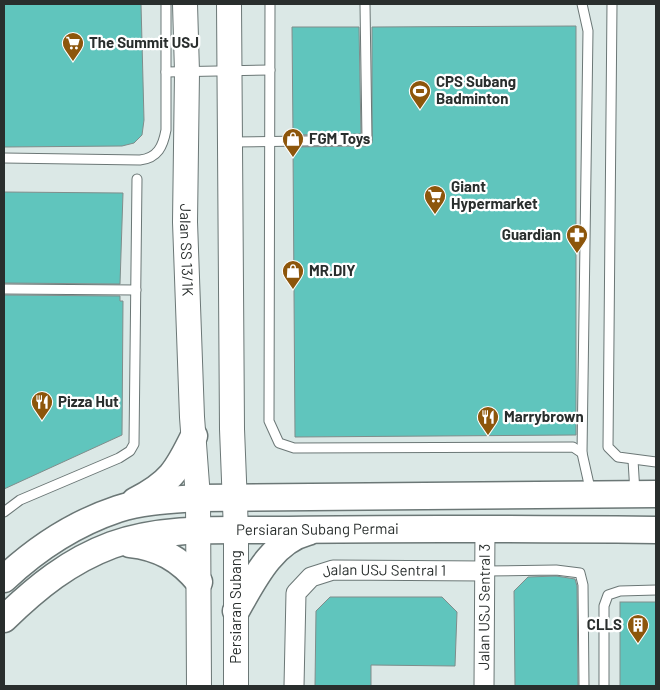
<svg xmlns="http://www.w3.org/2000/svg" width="660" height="690" viewBox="0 0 660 690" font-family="Barlow,sans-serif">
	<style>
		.building { fill: #60c5bd; stroke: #808d8b }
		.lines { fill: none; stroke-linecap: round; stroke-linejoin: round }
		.service-casing { stroke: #6b7776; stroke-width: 11 }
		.minor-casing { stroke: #6b7776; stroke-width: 21 }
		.tertiary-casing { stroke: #6b7776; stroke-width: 26 }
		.secondary-casing { stroke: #6b7776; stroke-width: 29 }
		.service { stroke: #fff; stroke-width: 9 }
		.minor { stroke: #fff; stroke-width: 19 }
		.tertiary { stroke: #fff; stroke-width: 24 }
		.secondary { stroke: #fff; stroke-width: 26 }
		.labels { text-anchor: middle; stroke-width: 4.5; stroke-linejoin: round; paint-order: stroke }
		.poi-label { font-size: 15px; font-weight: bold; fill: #292e2d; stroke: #fff; text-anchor: start }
		.street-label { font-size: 15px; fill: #292e2d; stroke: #fff }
	</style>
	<rect width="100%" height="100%" fill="#dbe8e6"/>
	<g class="building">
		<polygon points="4,4 141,4 144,120 142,135 134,143 122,146 4,147"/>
		<polygon points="576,26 576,435 295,437 293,147 367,146 372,143 372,27"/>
		<polygon points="292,27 359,27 361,134 293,135"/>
		<polygon points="4,192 123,193 120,284 4,283"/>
		<polygon points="4,295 120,296 120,301 123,301 122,435 4,489"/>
		<polygon points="556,576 575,579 577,586 578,686 515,686 514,591 528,577"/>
		<polygon points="330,597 442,597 457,612 455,666 371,665 371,686 315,686 316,611"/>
		<rect x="620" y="602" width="36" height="84"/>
	</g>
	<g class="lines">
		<g class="service-casing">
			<g id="service">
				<polyline points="270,4 269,421 279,443 294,448 573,447 582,453"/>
				<polyline points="582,4 588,31 582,453 591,493"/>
				<polyline points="612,4 608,447 618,457 656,462"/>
				<polyline points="166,72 270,70"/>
				<polyline points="231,142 367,140 365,4"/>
				<path d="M4,158L140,160C158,158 163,146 166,130V4"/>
				<polyline points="4,289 136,290"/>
				<polyline points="633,460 635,493"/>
				<polyline points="4,512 20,500 119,458 130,451 134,444 137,179"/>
				<polyline points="484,571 556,570 580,573 583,585 584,686"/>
				<polyline points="604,686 604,606 608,595 620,591 656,590"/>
			</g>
		</g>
		<g class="minor-casing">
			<g id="minor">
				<path id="s1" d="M294,686L296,593L311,577L333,570L484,571"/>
				<path id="s2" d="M484,686L485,529"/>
			</g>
		</g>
		<g class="tertiary-casing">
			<g id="tertiary">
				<path id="s3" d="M185,4L187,72L185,222L192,417L198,498L199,686"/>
				<polyline points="229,4 232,429 236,531 236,686"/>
			</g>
		</g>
		<g class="secondary-casing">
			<g id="secondary">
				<path d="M135,501C170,483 177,471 194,436"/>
				<path d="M130,544C159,547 180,559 199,582"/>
				<path d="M4,579C36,549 76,523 118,509C143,501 172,500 198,498L656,494"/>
				<path d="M236,611C253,581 272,541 308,532"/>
				<path id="s4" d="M4,619C37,587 69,561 112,545C167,525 231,531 289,530C411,528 534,529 656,530"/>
			</g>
		</g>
		<use href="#service" class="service"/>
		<use href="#minor" class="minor"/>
		<use href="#tertiary" class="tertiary"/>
		<use href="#secondary" class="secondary"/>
	</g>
	<defs>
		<g id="supermarket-pin" transform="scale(1.125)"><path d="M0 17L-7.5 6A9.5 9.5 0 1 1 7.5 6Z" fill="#8d560b" stroke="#fff"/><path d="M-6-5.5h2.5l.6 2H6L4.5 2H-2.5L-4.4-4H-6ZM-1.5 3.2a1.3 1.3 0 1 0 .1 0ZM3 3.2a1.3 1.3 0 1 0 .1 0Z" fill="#fff"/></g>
		<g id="stadium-pin" transform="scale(1.125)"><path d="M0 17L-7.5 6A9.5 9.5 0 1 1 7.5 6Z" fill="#8d560b" stroke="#fff"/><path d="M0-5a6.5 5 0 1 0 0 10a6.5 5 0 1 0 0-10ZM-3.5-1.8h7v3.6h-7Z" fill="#fff"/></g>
		<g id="shop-pin" transform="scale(1.125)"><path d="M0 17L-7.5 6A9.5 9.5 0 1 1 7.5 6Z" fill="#8d560b" stroke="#fff"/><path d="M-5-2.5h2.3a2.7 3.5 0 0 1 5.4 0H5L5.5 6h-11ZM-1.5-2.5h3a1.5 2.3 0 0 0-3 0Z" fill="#fff"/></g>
		<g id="pharmacy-pin" transform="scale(1.125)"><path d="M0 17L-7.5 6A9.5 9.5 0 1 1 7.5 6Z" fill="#8d560b" stroke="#fff"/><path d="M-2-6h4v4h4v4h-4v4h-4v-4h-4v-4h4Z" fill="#fff"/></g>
		<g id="restaurant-pin" transform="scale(1.125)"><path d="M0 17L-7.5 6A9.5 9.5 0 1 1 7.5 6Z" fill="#8d560b" stroke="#fff"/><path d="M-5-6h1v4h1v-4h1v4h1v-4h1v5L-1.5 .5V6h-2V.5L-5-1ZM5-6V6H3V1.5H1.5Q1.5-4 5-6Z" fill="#fff"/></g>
		<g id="building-pin" transform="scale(1.125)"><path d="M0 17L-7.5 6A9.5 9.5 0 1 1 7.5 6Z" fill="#8d560b" stroke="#fff"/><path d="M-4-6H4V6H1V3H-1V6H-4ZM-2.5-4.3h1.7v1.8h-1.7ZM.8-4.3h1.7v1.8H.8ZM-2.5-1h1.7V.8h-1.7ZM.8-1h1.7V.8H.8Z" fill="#fff"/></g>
	</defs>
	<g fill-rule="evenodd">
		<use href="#supermarket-pin" x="73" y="43"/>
		<use href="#stadium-pin" x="420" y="91"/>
		<use href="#shop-pin" x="293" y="139"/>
		<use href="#supermarket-pin" x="435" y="196"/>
		<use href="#pharmacy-pin" x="577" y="235"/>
		<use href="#shop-pin" x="293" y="271"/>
		<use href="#restaurant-pin" x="42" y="402"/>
		<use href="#restaurant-pin" x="488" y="417"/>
		<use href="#building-pin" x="638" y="625"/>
	</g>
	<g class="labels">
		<g class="poi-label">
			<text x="89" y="48">The Summit USJ</text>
			<text x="436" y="87">CPS Subang<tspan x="436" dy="17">Badminton</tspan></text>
			<text x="309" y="144">FGM Toys</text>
			<text x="451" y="192">Giant<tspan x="451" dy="17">Hypermarket</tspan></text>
			<text x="561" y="240" text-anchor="end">Guardian</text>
			<text x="309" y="276">MR.DIY</text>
			<text x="58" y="407">Pizza Hut</text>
			<text x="504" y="422">Marrybrown</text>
			<text x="622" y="630" text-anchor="end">CLLS</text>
		</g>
		<g class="street-label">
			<text dy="5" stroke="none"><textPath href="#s3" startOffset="246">Jalan SS 13/1K</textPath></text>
			<text dy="5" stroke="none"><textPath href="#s4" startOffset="339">Persiaran Subang Permai</textPath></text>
			<text dy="5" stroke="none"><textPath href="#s1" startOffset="189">Jalan USJ Sentral 1</textPath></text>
			<text transform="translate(236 607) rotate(-90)" y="5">Persiaran Subang</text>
			<text dy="5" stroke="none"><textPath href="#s2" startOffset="79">Jalan USJ Sentral 3</textPath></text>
		</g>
	</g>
	<rect width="660" height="690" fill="none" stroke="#292e2d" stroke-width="10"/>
</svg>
